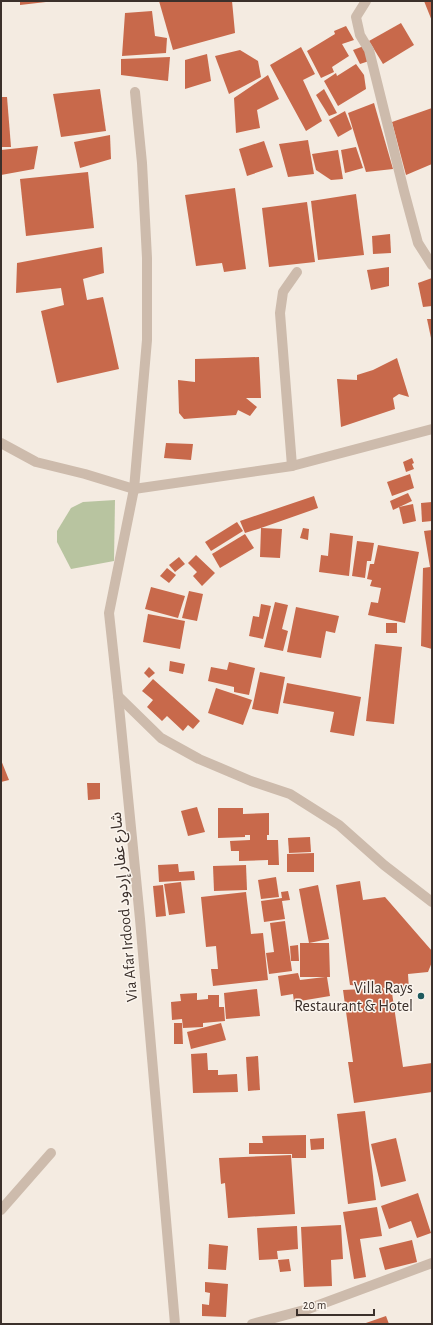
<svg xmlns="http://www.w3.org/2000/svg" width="433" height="1325" viewBox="0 0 433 1325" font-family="'Alegreya Sans','Noto Sans Arabic',sans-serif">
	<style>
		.green { fill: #b8c4a0 }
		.building { fill: #c8694b }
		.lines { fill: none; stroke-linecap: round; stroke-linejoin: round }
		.minor { stroke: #cdbbac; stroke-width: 10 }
		.poi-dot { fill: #1f5a5e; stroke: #fbf5ee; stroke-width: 1.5 }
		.labels { text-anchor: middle; stroke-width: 3; stroke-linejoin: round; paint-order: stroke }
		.street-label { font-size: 16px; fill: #3b302b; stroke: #fbf5ee }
		.poi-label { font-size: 16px; fill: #3b302b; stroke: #fbf5ee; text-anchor: end }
	</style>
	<rect width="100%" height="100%" fill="#f4ebe1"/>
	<polygon class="green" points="115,500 114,561 71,569 57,542 57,531 71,508 83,502"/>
	<g class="building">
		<polygon points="20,1 46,1 46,2 20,5"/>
		<polygon points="159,1 232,1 235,33 173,50"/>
		<polygon points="424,1 432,1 432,21"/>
		<polygon points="152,11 155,36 167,38 166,53 122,56 125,13"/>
		<polygon points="401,23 414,45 383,64 369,41"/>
		<polygon points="346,26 354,40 342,44 349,56 332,67 334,72 321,78 307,51 335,34 334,31"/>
		<polygon points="364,46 369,61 360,64 353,50"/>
		<polygon points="301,47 315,74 303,80 322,121 306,131 270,65"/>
		<polygon points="240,50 258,61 261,77 229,94 215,56"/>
		<polygon points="207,54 211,81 185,89 185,60"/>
		<polygon points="170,57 168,81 121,75 121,59"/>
		<polygon points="356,64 364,75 366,89 338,106 324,81 336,73 337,76"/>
		<polygon points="268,75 279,99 257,110 260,128 236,133 234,98"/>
		<polygon points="100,89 106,131 61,137 53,94"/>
		<polygon points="324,89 337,113 329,116 316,95"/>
		<polygon points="1,97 7,97 11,147 1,147"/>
		<polygon points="374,103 393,169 366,172 348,113"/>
		<polygon points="432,108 432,164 406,175 392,122"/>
		<polygon points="345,111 352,129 338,137 329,120"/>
		<polygon points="110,135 111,159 80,168 74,142"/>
		<polygon points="308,140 314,174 288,177 279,144"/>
		<polygon points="264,141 273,167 247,176 239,149"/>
		<polygon points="38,146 34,169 1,175 1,150"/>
		<polygon points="356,147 363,168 345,173 341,150"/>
		<polygon points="338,150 343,179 331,180 316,170 312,154"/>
		<polygon points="88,172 94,228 26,236 20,179"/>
		<polygon points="235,188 246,269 224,272 222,263 196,266 185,195"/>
		<polygon points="356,194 364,255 318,260 311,201"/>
		<polygon points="307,202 315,262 269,267 262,208"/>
		<polygon points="390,234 391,253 373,254 372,236"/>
		<polygon points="102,247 104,273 83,279 87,300 103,297 119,369 57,383 41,311 64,305 61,288 16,293 17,263"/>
		<polygon points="389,267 389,286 371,290 367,270"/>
		<polygon points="432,278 432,306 423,307 418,283"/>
		<polygon points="427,319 432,319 432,338 431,338"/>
		<polygon points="259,357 261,398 246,398 257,407 250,416 238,410 236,415 184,419 179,413 178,380 195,382 195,359"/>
		<polygon points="397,358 409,397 399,394 393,398 395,409 341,427 337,379 357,380 357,375 373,370"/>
		<polygon points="166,443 193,444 191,460 164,458"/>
		<polygon points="412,458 414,463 412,464 414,469 406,472 403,462"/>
		<polygon points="410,474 414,488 392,496 387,482"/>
		<polygon points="408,493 412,501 393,510 390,501"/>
		<polygon points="314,496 318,508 261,528 282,529 280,558 260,557 261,528 245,533 240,521"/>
		<polygon points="432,502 432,521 422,522 421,503"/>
		<polygon points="413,504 416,521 403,524 399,507"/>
		<polygon points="237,522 243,531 211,551 205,542"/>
		<polygon points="303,528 309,529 308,540 300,538"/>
		<polygon points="432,530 432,649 421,646 423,568 430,567 424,531"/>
		<polygon points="330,533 353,536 349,576 319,572 321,555 328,556"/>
		<polygon points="245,534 254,548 220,568 212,554"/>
		<polygon points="357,541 374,543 371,561 367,561 365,578 352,576"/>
		<polygon points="378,545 419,552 405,623 368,615 371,602 378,603 381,588 370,586 372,580 367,579 370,564 374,564"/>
		<polygon points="196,555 215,573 202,586 193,576 197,572 188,563"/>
		<polygon points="179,557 185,564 175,572 169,565"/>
		<polygon points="167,568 176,575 169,583 160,576"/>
		<polygon points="151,587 185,596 178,618 145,609"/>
		<polygon points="189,591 203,594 197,621 182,618"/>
		<polygon points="275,602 288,605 282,629 288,631 283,651 264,647"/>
		<polygon points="261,604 271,606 263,639 249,636 253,616 259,617"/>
		<polygon points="296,607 339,616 335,633 326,631 321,658 287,652"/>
		<polygon points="148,614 185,621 180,649 143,642"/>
		<rect x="386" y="623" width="11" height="10"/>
		<polygon points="375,644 402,647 394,724 366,721"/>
		<polygon points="170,661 185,664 183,674 169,671"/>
		<polygon points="229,662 255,668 249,695 234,692 234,687 208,681 211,667 227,670"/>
		<polygon points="149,667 155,673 149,678 144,673"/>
		<polygon points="260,672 285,677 278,714 252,709"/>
		<polygon points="153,679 200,721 193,729 188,725 183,731 167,716 162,721 147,707 153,700 142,691"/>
		<polygon points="287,683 361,697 354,736 330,732 334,712 283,703"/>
		<polygon points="216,688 252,700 243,725 208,713"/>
		<polygon points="1,760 9,780 1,782"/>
		<polygon points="87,783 100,783 100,799 88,800"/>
		<polygon points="197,807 205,832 188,836 181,811"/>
		<polygon points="218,808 243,808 243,814 269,813 269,835 267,835 267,840 278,840 279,865 268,865 268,860 239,861 239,851 231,851 230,841 250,840 250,835 245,835 245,837 218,838"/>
		<polygon points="310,837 311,852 289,853 288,838"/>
		<polygon points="314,853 314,872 287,872 287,854"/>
		<polygon points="178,864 179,872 194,871 195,880 159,882 158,865"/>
		<polygon points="246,865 247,890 214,891 213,866"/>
		<polygon points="276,877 279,897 261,899 258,880"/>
		<polygon points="360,881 363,900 385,897 432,951 432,962 428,972 408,974 409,990 350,985 336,885"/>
		<polygon points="181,882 185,913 169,915 164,884"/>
		<polygon points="163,885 166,916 156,917 153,886"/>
		<polygon points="318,885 329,939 309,943 299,889"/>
		<polygon points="288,891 290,900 282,901 285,919 264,922 261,901 282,898 281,892"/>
		<polygon points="246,892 251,934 263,933 268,980 213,986 211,969 218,969 216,946 206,947 201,897"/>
		<polygon points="285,921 292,971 269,974 266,953 274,952 270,923"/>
		<polygon points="300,943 329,943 330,977 327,977 330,996 294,1002 293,994 281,996 278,976 298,973 300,980 325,977 300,977"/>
		<polygon points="298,945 299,961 291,961 290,946"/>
		<polygon points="383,988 385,994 392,993 403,1067 432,1063 432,1092 354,1103 348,1062 353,1062 343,990"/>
		<polygon points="257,989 260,1016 226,1019 224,993"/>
		<polygon points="197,993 197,1000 208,999 208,995 219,995 219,1007 224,1007 225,1021 203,1023 203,1027 183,1028 182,1019 172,1020 171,1002 181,1001 180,994"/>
		<polygon points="174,1023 182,1023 183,1044 174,1044"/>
		<polygon points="221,1023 226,1040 191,1049 187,1032"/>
		<polygon points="207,1053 208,1070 218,1070 218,1075 237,1074 238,1092 193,1093 191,1054"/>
		<polygon points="258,1056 260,1090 248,1091 246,1057"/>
		<polygon points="365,1111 376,1200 348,1204 337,1114"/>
		<polygon points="306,1135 306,1158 292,1158 292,1154 249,1154 249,1143 263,1143 262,1136"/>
		<polygon points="324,1138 324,1149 311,1150 310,1139"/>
		<polygon points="396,1138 406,1181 381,1187 371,1144"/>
		<polygon points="291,1155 295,1214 228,1218 225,1183 221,1184 219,1158"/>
		<polygon points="418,1193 431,1233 417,1238 411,1221 389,1229 381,1206"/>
		<polygon points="377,1207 382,1236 360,1239 366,1277 354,1279 343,1212"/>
		<polygon points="341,1225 343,1259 331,1260 332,1286 304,1287 301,1227"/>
		<polygon points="297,1226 298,1249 277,1251 278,1259 259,1260 257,1228"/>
		<polygon points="412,1240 417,1262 385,1270 379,1248"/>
		<polygon points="209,1244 228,1246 226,1270 208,1269"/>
		<polygon points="289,1259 291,1271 280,1272 278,1260"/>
		<polygon points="205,1282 228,1284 226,1317 202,1316 202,1304 209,1305 210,1293 205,1292"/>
		<polygon points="386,1316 389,1324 363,1324"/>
	</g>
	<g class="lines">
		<g class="minor">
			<polyline points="366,1 356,17 360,35 369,50 404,191 418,243 432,265"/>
			<polyline points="135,92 142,163 147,258 147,340 134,489 109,613 118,696 140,919 175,1324"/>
			<polyline points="1,443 36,462 85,474 134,489 292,466 432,429"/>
			<polyline points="292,466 280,313 283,292 297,272"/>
			<polyline points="118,696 161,738 199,759 251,781 290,794 339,825 384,865 432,902"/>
			<polyline points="1,1210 51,1153"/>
			<polyline points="252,1324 308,1309 432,1263"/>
		</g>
	</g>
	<circle class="poi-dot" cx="421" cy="996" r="4"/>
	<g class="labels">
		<g class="street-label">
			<text transform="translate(123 907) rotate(-95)" y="6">Via Afar Irdood شارع عفار إردود</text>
		</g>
		<g class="poi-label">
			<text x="413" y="993">Villa Rays<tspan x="413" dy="18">Restaurant &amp; Hotel</tspan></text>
		</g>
	</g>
	<rect width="433" height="1325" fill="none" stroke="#3b302b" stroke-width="4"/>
	<path d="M297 1309v6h77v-6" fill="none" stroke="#3b302b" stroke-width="2"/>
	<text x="303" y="1309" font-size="12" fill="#3b302b" stroke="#fbf5ee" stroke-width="3" paint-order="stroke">20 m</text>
</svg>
